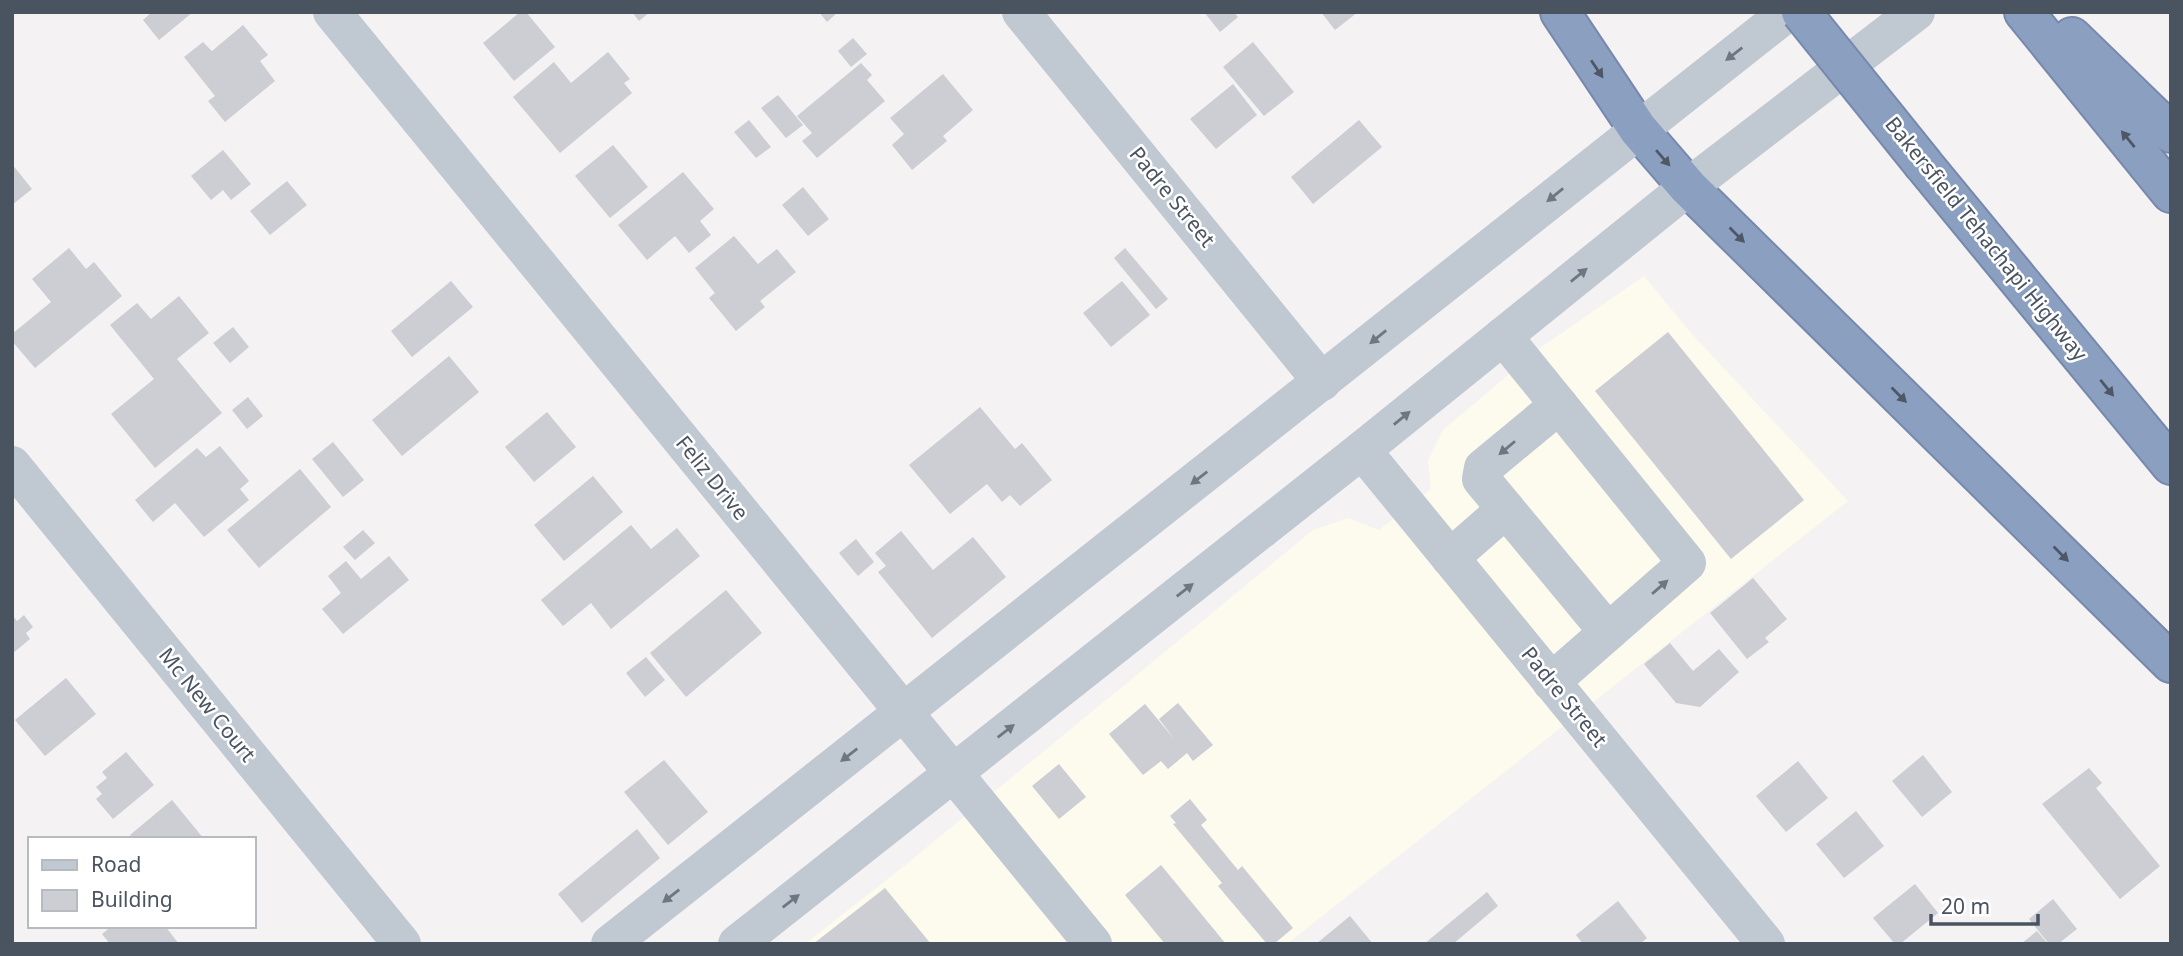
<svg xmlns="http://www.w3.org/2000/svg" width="2183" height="956" viewBox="0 0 2183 956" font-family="'Noto Sans',sans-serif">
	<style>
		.commercial { fill: #fdfaee }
		.building { fill: #ccced4 }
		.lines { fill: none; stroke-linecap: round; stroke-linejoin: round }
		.highway-casing { stroke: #7689ac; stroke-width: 42 }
		.minor { stroke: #c0c8d1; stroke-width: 38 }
		.highway { stroke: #8b9fc0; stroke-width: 38 }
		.highway-bridge-casing { stroke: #7689ac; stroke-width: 42; stroke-linecap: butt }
		.highway-bridge { stroke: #8b9fc0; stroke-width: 38 }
		.oneway { fill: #6d7682 }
		.oneway2 { fill: #4d5765 }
		.labels { text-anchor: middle; stroke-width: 5; stroke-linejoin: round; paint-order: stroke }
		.street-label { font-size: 21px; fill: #4a5360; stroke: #fff }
	</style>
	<rect width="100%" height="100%" fill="#f4f2f2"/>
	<polygon class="commercial" points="1644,276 1691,333 1848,501 1287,944 805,944 904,866 1313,530 1348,518 1379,530 1431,489 1428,460 1443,430 1540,348"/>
	<g class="building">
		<polygon points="152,12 193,12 159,40 143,20"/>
		<polygon points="520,12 526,12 555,47 514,81 483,43"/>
		<polygon points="632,12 650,12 639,21"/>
		<polygon points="819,12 838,12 827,22"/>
		<polygon points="1204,12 1234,12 1238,17 1220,32"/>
		<polygon points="1321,12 1358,12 1335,30"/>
		<polygon points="243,25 268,55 260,61 275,81 225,122 208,101 215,96 184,57 203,42 212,51"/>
		<polygon points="853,38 867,54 851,67 838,51"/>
		<polygon points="1253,42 1294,92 1264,116 1223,67"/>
		<polygon points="608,52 630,79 624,83 632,93 560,153 513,97 554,62 571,83"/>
		<polygon points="861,63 872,75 867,80 885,101 817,158 802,141 812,133 797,116"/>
		<polygon points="943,74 973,110 943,136 947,141 912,170 892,145 904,134 890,118"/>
		<polygon points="1233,84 1257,115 1216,149 1190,119"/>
		<polygon points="778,95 803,125 786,138 761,108"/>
		<polygon points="749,120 771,147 756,158 734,132"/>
		<polygon points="1359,120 1382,147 1313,204 1291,177"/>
		<polygon points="613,145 648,187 610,218 575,176"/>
		<polygon points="223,150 251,184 231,200 223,190 211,200 191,176"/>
		<polygon points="12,164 32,189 12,205"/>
		<polygon points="683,172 714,209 700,221 711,235 689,253 675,236 647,260 618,225"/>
		<polygon points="287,181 307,205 270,235 250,211"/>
		<polygon points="803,187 829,219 808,236 782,205"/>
		<polygon points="734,236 758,264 777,249 796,272 760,301 765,307 736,331 709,298 715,293 695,268"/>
		<polygon points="69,248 86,269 94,262 122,296 35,368 12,341 12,334 51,302 32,279"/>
		<polygon points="1125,248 1168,299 1156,309 1114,258"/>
		<polygon points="451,281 473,307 412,357 391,331"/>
		<polygon points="1122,281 1150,315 1111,347 1083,313"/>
		<polygon points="179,296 209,333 177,359 222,413 155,468 111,414 154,379 110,325 137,303 151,319"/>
		<polygon points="233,327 249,347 230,363 213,343"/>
		<polygon points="1668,332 1804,500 1731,559 1595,391"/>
		<polygon points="449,356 479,392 402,456 372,420"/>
		<polygon points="248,397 263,416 247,429 232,410"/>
		<polygon points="980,407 1015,449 1022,443 1052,480 1020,506 1010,495 1002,502 987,484 950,514 909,465"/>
		<polygon points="547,412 576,447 534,482 505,447"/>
		<polygon points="333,442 364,480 343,497 312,459"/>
		<polygon points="220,446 249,481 240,489 249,500 204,537 175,503 153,522 135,500 197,448 206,457"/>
		<polygon points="300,469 331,507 259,568 227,530"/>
		<polygon points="593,476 623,512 564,561 534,525"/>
		<polygon points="631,525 651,549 677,528 700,556 611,629 591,603 563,626 541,600"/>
		<polygon points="363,530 375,543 355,560 343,547"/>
		<polygon points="901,531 933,570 973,537 1006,577 932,638 878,572 886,566 875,553"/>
		<polygon points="856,539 874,562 858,576 839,553"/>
		<polygon points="389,556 409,580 343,634 322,609 341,593 328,576 346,561 361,579"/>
		<polygon points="1753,578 1787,619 1765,638 1769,642 1747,659 1710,613"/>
		<polygon points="726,590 762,633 686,697 650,653"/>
		<polygon points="12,615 17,621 24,615 33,627 26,633 30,639 12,654"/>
		<polygon points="1670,643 1693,671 1719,649 1739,672 1700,707 1676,703 1644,664"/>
		<polygon points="646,657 665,680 645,697 626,673"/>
		<polygon points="66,678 96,714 45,756 15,720"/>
		<polygon points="1178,703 1213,745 1193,761 1187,753 1168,769 1161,761 1143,775 1109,734 1145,704 1175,740 1159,719"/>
		<polygon points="126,752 154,785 113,819 96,799 102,794 96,787 107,778 102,772"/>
		<polygon points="1923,755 1952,792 1922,817 1892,781"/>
		<polygon points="664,760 708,812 668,845 624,792"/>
		<polygon points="1798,761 1828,798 1786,832 1756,796"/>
		<polygon points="1059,764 1086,797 1059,819 1032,786"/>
		<polygon points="2089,768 2102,783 2096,788 2160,866 2120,899 2042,804"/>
		<polygon points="1190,799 1207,820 1201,825 1238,870 1242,866 1293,928 1274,944 1267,944 1218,886 1222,883 1173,824 1176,823 1170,816"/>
		<polygon points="172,800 204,839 133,839 130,835"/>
		<polygon points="1856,811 1884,846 1844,878 1816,844"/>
		<polygon points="637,829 660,858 582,923 558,894"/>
		<polygon points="1161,865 1226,944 1165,944 1125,895"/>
		<polygon points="1915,884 1938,913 1900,944 1895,944 1873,918"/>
		<polygon points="885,888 931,944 813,944"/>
		<polygon points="1487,892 1498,906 1453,944 1424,944"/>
		<polygon points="2053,899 2077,929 2058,944 2049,944 2029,919"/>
		<polygon points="1618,901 1647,938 1640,944 1583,944 1576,935"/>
		<polygon points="1350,916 1373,944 1316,944"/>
		<polygon points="112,926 165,926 179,944 110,944 102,934"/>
		<polygon points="2037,931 2048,944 2021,944"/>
	</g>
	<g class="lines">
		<g class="highway-casing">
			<g id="highway">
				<polyline points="1560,12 1638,129 1688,187 2171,663"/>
				<polyline points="2024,12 2171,193"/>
				<polyline points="2072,37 2171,133"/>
				<polyline points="1924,165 2171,465"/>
			</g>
		</g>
		<g class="minor">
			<polyline points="332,12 1093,944"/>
			<polyline points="1021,12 1322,382"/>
			<polyline points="1503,336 1687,563 1551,682"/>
			<polyline points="1559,405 1483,468 1481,479 1608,632"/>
			<polyline points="1362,450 1766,944"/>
			<polyline points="12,465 402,944"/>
			<polyline points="1450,558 1506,509"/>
			<polyline points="610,944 1788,12"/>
			<polyline points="737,944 1362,450 1688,187 1916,12"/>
		</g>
		<use href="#highway" class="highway"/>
		<g class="highway-bridge-casing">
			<polyline id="highway-bridge" points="1801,12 1924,165"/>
		</g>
		<use href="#highway-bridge" class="highway-bridge"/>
	</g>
	<defs><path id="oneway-solid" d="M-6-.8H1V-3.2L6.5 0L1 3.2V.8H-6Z" transform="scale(1.75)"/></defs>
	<g class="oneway">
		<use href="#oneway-solid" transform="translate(1734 54) rotate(142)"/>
		<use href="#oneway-solid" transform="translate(1555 195) rotate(141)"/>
		<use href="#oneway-solid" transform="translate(1579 275) rotate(-39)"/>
		<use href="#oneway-solid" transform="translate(1378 337) rotate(141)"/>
		<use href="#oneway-solid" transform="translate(1402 418) rotate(-39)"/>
		<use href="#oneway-solid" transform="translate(1507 448) rotate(140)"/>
		<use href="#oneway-solid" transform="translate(1199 478) rotate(142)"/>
		<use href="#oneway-solid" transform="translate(1660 587) rotate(-41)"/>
		<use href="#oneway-solid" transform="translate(1185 590) rotate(-38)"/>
		<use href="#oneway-solid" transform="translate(1006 731) rotate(-38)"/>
		<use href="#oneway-solid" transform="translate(849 755) rotate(142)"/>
		<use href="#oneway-solid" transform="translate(671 896) rotate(142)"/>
		<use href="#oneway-solid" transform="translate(791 901) rotate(-38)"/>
	</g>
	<g class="oneway2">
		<use href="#oneway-solid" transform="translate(1597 69) rotate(56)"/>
		<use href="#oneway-solid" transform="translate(2128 139) rotate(-129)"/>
		<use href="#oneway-solid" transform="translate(1663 158) rotate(49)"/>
		<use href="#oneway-solid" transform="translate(1737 235) rotate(45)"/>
		<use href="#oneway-solid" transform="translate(2107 388) rotate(51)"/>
		<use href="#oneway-solid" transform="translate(1899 395) rotate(45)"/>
		<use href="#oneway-solid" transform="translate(2061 554) rotate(45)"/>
	</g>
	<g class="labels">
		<g class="street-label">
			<text transform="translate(1172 197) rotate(51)" y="7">Padre Street</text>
			<text transform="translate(1986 239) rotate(51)" y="7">Bakersfield Tehachapi Highway</text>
			<text transform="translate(712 478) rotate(51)" y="7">Feliz Drive</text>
			<text transform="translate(1564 697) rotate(51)" y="7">Padre Street</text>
			<text transform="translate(207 705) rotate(51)" y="7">Mc New Court</text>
		</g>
	</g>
	<rect width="2183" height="956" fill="none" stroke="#4a5360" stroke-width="28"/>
	<rect x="28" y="837" width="228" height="91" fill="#ffffff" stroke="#b7babf" stroke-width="2"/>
	<rect x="42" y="860" width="35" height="10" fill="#c0c8d1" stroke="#b7babf" stroke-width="2"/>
	<text x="91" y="872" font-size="21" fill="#4a5360">Road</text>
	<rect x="42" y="890" width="35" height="21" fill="#ccced4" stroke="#b7babf" stroke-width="2"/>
	<text x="91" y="907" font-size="21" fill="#4a5360">Building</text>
	<path d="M1931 914v10h107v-10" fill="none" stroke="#4a5360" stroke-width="3.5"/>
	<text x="1941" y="914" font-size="21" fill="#4a5360" stroke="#ffffff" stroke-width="5" paint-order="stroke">20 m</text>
</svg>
